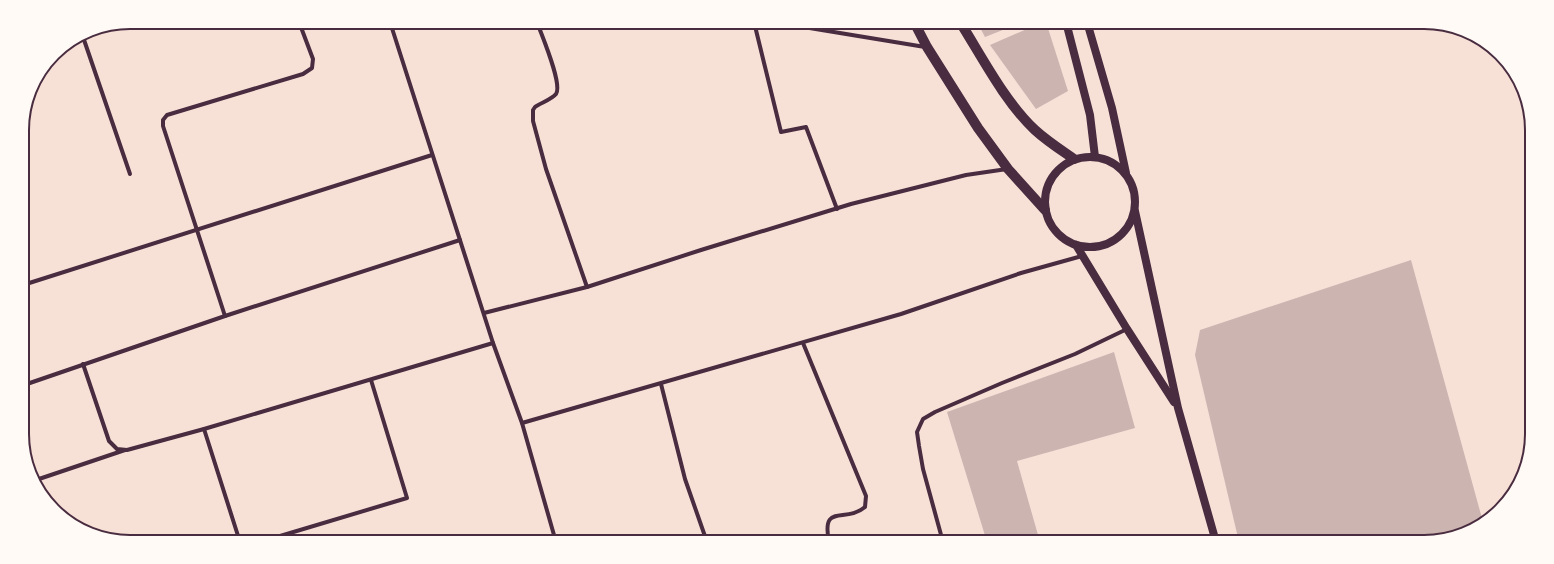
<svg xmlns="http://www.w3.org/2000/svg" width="1554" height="564" viewBox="0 0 1554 564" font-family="Montserrat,sans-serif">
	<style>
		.building { fill: #ccb4b1 }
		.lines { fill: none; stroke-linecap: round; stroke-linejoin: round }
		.minor { stroke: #4a2c40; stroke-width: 4 }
		.secondary { stroke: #4a2c40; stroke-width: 8 }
		.primary { stroke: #4a2c40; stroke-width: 10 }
		.rim { fill: none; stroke: #4a2c40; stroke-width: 2 }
	</style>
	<rect width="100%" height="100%" fill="#f7e1d7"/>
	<g class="building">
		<polygon points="977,22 1023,22 985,37"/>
		<polygon points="1043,22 1046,22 1068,91 1036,109 990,45"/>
		<polygon points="1411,260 1483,522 1431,542 1239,542 1195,355 1200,330"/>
		<polygon points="1114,352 1135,428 1017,461 1040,542 987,542 947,412"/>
	</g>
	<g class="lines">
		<g class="minor">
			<polyline points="390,22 493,343 522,423 556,542"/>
			<path d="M537,22C541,34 563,84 556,94C551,100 540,103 535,107L533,110V121L546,169L587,287"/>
			<polyline points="754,22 781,132 806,127 837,209"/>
			<polyline points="773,22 925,47"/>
			<polyline points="82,34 130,174"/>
			<polyline points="23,285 432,155"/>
			<polyline points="484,313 587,287 701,250 851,204 966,175 1007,169"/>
			<polyline points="225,316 163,126 163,120 167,115 303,74 312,68 313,59 299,22"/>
			<path d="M803,343L866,496L865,507C845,524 821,502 829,542"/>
			<polyline points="83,364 109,441 117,449 127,450 204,429 493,343"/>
			<polyline points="661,384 685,479 707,542"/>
			<polyline points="24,385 225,316 460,240"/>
			<polyline points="522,423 901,314 1021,273 1082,256"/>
			<polyline points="204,429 240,542"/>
			<polyline points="36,480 125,450"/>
			<polyline points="260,542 407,498 371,380"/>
			<polyline points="943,542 923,469 919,446 917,432 923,419 935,412 1002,383 1075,354 1127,329"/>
		</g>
		<g class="secondary">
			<polyline points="1066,22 1090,115 1095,157"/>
			<polyline points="1087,22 1112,108 1126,173"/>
			<circle cx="1090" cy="202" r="45"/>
			<polyline points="1135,211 1178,408 1216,542"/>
			<polyline points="1076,245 1127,329 1174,402"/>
		</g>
		<g class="primary">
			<polyline points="914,22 927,47 978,128 1008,169 1045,210"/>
			<path d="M960,22C982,57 1005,102 1035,130C1047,141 1061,150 1074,159"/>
		</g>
	</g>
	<path d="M0 0H1554V564H0ZM130 29H1424A101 101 0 0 1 1525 130V434A101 101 0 0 1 1424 535H130A101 101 0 0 1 29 434V130A101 101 0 0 1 130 29Z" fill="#fffaf5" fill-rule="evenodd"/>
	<path class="rim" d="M130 29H1424A101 101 0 0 1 1525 130V434A101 101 0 0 1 1424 535H130A101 101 0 0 1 29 434V130A101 101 0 0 1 130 29Z"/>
</svg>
